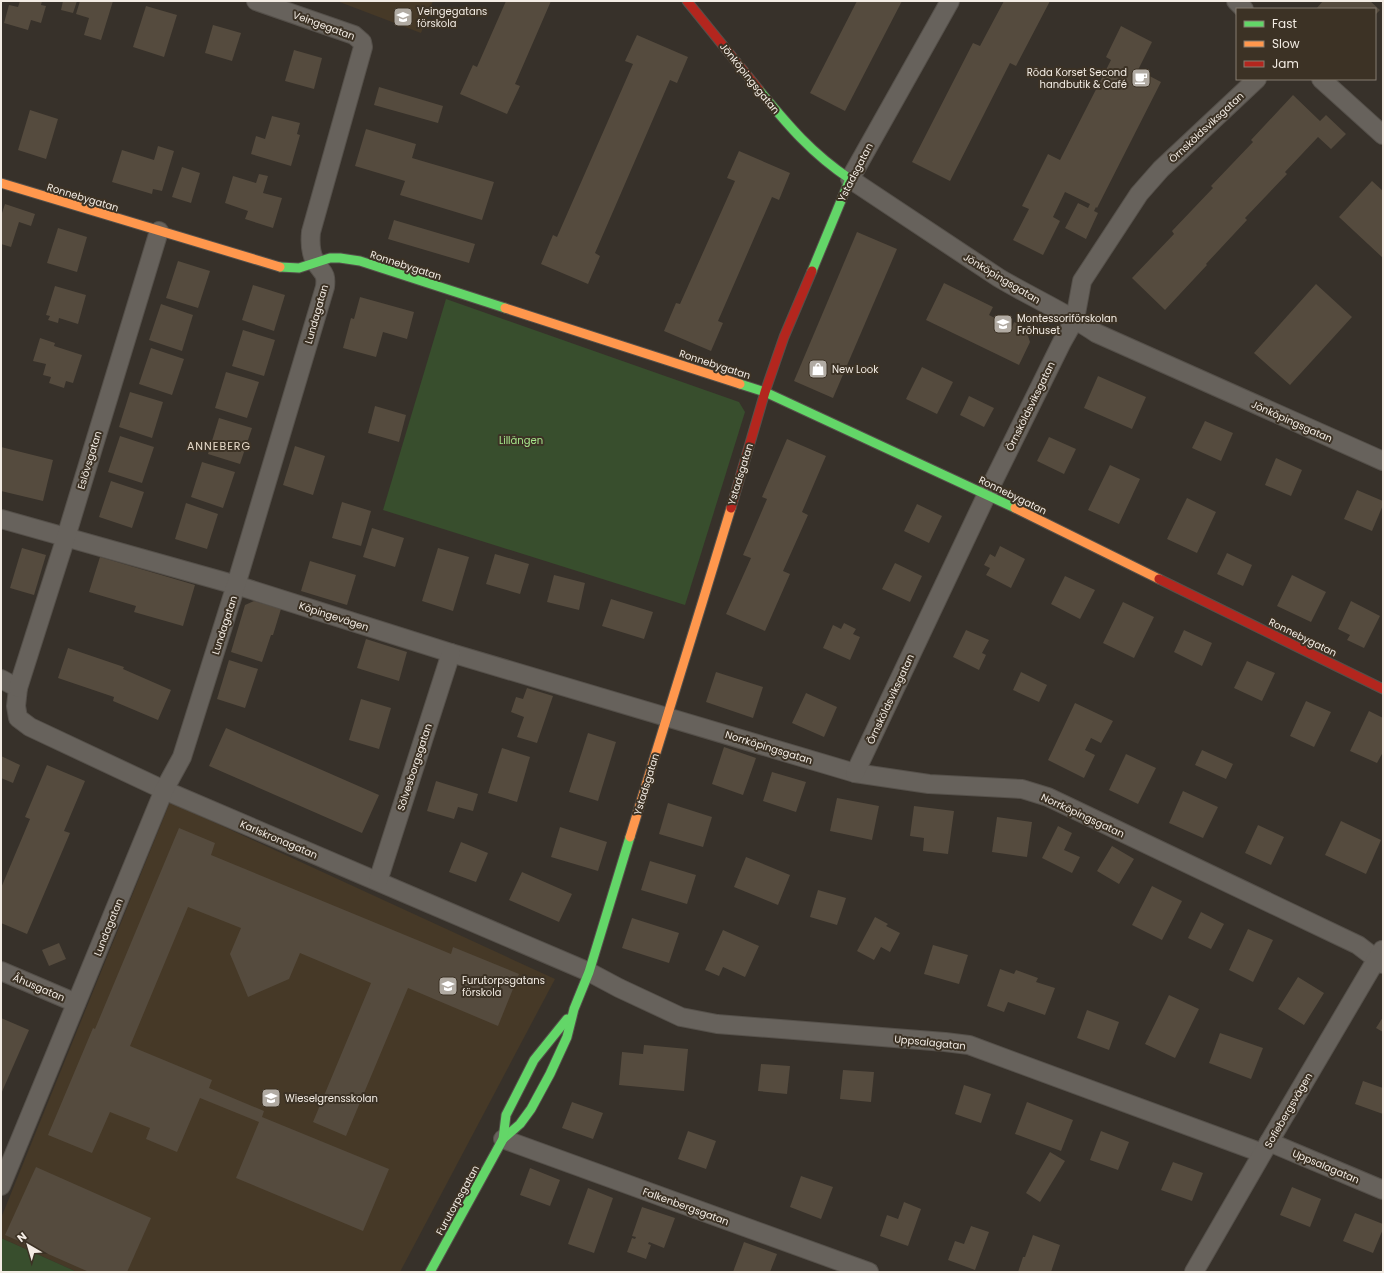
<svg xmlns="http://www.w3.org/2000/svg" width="1384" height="1273" viewBox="0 0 1384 1273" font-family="Poppins,sans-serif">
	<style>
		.built { fill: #463927 }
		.green { fill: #384e2d }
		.building { fill: #554b3e }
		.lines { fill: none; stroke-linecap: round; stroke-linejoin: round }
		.street-casing { stroke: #55504a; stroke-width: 20 }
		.fast-casing { stroke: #55504a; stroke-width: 11 }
		.slow-casing { stroke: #55504a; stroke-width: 11 }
		.jam-casing { stroke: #55504a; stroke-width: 11 }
		.street { stroke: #67625c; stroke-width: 18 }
		.fast { stroke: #63d668; stroke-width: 9 }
		.slow { stroke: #ff974d; stroke-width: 9 }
		.jam { stroke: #b3261e; stroke-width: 9 }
		.labels { text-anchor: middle; stroke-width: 4; stroke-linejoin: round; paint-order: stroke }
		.poi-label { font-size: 10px; fill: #f3ece4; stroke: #3c3225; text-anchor: start }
		.street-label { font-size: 10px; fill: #f3ece4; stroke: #3c3225 }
		.park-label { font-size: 10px; fill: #a5e48a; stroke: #3c3225 }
		.neighbourhood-label { font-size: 11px; letter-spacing: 1px; fill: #e6d9c8; stroke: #3c3225 }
	</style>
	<rect width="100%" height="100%" fill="#37312a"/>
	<g class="built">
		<polygon points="337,1 433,1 421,33"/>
		<polygon points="170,802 555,979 400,1272 77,1272 1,1238 1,1218"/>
	</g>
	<g class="green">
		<polygon points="446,299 739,402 745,412 685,605 383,510"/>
		<polygon points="1,1238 77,1272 1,1272"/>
	</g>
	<g class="building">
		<polygon points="20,1 42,1 41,5 46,6 41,23 31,20 28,30 4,23 9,5 18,7"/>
		<polygon points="63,1 77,1 73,13 61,10"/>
		<polygon points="80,1 113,1 101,40 84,35 89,18 76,14"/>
		<polygon points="506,1 551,1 515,84 520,86 507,114 460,94 473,65 477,67"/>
		<polygon points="857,1 902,1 845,111 810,93"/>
		<polygon points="1004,1 1050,1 1016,66 1010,63 950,181 912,162 973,43 980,46"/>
		<polygon points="1323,1 1370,1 1380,10 1375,15 1375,9 1316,9"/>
		<polygon points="146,6 177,15 164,57 133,47"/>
		<polygon points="213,25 241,33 232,61 205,53"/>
		<polygon points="1121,26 1152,42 1138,70 1161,82 1097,208 1096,207 1094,211 1098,213 1086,239 1065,228 1078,203 1088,208 1090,204 1065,192 1053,217 1060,221 1043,255 1013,240 1029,209 1022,206 1048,154 1060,160 1111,60 1106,57"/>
		<polygon points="637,35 688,57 677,83 670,80 595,253 600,256 588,284 541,264 553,235 557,237 633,64 625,61"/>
		<polygon points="294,50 322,58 314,89 285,81"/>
		<polygon points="379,87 443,106 438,123 374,105"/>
		<polygon points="1293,95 1320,121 1326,115 1346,134 1331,149 1318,137 1285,172 1287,174 1245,218 1247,220 1206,264 1207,265 1165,310 1132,278 1174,234 1172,231 1213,188 1211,186 1253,142 1251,140"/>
		<polygon points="30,110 58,119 46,159 18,150"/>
		<polygon points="272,116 300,123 297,134 300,135 291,166 251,154 256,136 265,139"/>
		<polygon points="366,129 416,144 412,158 494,182 482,220 400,195 405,181 355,166"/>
		<polygon points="158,146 174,151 162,191 153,189 152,194 112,182 122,150 154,160"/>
		<polygon points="739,151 790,173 779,200 772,197 718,321 723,323 711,351 664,331 676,303 680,304 735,181 727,178"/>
		<polygon points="182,167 200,173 191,203 172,197"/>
		<polygon points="259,174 268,176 263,193 282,198 273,228 245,219 248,211 225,203 233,176 256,183"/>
		<polygon points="1372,181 1383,191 1383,258 1339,217"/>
		<polygon points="5,204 35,214 31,226 19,222 11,247 1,244 1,213 2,213"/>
		<polygon points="394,220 475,244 469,263 388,239"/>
		<polygon points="58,228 87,237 77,272 47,263"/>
		<polygon points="857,232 897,249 833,398 794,381"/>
		<polygon points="178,261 210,271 198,308 166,298"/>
		<polygon points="944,283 993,307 989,315 1012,327 1014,322 1025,327 1030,342 1019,365 926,320"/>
		<polygon points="1316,284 1352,317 1290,385 1254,353"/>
		<polygon points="253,285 285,295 274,331 242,320"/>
		<polygon points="55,286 86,295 78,324 59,318 58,323 48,320 50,316 46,315"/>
		<polygon points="360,297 414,312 407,339 383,332 376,357 343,348 351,318 354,319"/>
		<polygon points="161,304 193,315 182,351 149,340"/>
		<polygon points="243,330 275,340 264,376 232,366"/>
		<polygon points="40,338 55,343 54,346 82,355 73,383 66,381 64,388 49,383 51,377 43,375 46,364 33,361"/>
		<polygon points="151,348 184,359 172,395 139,384"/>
		<polygon points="922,367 953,382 937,414 906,399"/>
		<polygon points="226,372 259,382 247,418 215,408"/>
		<polygon points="1098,376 1146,397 1132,429 1084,408"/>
		<polygon points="130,392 163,402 152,438 119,427"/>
		<polygon points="969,396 994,408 984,427 960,415"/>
		<polygon points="375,406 406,415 399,442 368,433"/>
		<polygon points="219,418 252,428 240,464 208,454"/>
		<polygon points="1205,421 1233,433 1221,461 1192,448"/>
		<polygon points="120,436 154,447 142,483 108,472"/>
		<polygon points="1049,437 1076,449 1064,474 1037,461"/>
		<polygon points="787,439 826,456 802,512 808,515 783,571 790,574 765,631 726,614 751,558 743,555 767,499 762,497"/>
		<polygon points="295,446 325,456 313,495 283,485"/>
		<polygon points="1,447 53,460 43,501 1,491"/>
		<polygon points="1276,458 1302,470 1291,496 1265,485"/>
		<polygon points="202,462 235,472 223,508 191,497"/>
		<polygon points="1110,465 1140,479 1119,524 1088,510"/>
		<polygon points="111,481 144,492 132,528 99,517"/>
		<polygon points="1357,490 1383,501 1383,505 1372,531 1344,519"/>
		<polygon points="1187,498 1216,512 1197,553 1167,539"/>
		<polygon points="342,502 371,511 361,546 332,538"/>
		<polygon points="186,503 218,514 207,549 175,539"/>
		<polygon points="917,504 942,516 929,543 904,531"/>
		<polygon points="372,528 404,538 395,567 363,557"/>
		<polygon points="1000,546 1025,559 1011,588 986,575 990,568 984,565 990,554 995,557"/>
		<polygon points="22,548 46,555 34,595 10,588"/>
		<polygon points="438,548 469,557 453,611 422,601"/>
		<polygon points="1227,553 1252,565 1243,586 1217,574"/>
		<polygon points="495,554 529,564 520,594 486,584"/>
		<polygon points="100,557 195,585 183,626 134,612 136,606 89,592"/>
		<polygon points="310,561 356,575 347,605 301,591"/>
		<polygon points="895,563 922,576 910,602 882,589"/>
		<polygon points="554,575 585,583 579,610 547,602"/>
		<polygon points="1292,575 1326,592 1311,622 1277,606"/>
		<polygon points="1065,576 1095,590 1080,619 1051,604"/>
		<polygon points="611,599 653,612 644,639 602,626"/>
		<polygon points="254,601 281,609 273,635 271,635 262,662 231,652 245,605"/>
		<polygon points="1351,601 1380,616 1364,648 1347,640 1350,635 1338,629"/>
		<polygon points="1123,602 1154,617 1134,658 1103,643"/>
		<polygon points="844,623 856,629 853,634 860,637 850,660 823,648 833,625 841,629"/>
		<polygon points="966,630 989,640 982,653 986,655 979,670 953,657"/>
		<polygon points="1184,630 1212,643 1202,666 1174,652"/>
		<polygon points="366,639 407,652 399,681 357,668"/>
		<polygon points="68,648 124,667 123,669 171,690 158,720 113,701 114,697 58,678"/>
		<polygon points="229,660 258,669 245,708 217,699"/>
		<polygon points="1247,661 1275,673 1262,701 1234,688"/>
		<polygon points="716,672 763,687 753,718 706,702"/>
		<polygon points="1021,672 1047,685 1039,702 1013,690"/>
		<polygon points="527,688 553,696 537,743 517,737 524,717 511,712 516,697 523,699"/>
		<polygon points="806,693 837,707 824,737 792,723"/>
		<polygon points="361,699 391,708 379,749 349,740"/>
		<polygon points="1306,701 1331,712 1314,747 1290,736"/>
		<polygon points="1075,703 1113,721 1101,743 1091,738 1085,750 1095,755 1084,778 1048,760"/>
		<polygon points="1369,711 1383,718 1383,752 1377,763 1350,751"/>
		<polygon points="226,728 379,795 362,833 209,766"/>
		<polygon points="588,733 616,742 598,801 569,792"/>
		<polygon points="724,747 756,758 743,795 712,784"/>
		<polygon points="502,748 530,757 517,802 488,793"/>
		<polygon points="1202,750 1233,764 1226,779 1195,765"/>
		<polygon points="1126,754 1156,768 1138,804 1109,790"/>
		<polygon points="1,756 20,765 13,783 1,778"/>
		<polygon points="47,765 85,781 64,831 70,833 27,934 1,923 1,888 30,819 25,817"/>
		<polygon points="772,772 806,782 796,812 763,801"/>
		<polygon points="436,781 478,794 473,811 458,807 454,819 427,811"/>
		<polygon points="1183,791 1218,807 1203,838 1169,823"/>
		<polygon points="837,798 879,806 872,840 830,831"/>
		<polygon points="668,803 712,817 703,847 659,834"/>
		<polygon points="914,806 954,811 948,854 923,851 924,838 910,836"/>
		<polygon points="997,817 1032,822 1027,857 992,852"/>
		<polygon points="1341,821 1381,840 1366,874 1325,855"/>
		<polygon points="1258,825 1284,837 1271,865 1245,853"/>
		<polygon points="1058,826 1072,833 1064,850 1080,857 1072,873 1042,858"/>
		<polygon points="560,827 607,842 598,871 551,857"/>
		<polygon points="179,828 215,843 211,855 451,954 453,947 519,974 498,1026 408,988 346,1136 313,1122 371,983 300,953 289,979 248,997 230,954 241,928 188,907 130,1046 212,1080 209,1088 264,1111 262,1117 389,1169 363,1231 236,1178 259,1122 200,1098 177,1152 146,1139 150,1128 110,1112 92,1153 48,1135 93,1028 95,1029"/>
		<polygon points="461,842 488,853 476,882 449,872"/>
		<polygon points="1112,846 1134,859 1119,884 1097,871"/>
		<polygon points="746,857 790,875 778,905 734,887"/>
		<polygon points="650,861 696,875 687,904 641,890"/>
		<polygon points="522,872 572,894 559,922 509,900"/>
		<polygon points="1152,886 1182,901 1162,940 1132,925"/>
		<polygon points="818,890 846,898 837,925 810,917"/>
		<polygon points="1201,912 1224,924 1211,949 1188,938"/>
		<polygon points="875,917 888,924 886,926 900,933 890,952 881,947 874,960 857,951"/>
		<polygon points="632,918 679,933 669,963 622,948"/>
		<polygon points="1248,929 1273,940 1253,982 1229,970"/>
		<polygon points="723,930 759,946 745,977 723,967 719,976 705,970"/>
		<polygon points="59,943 66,959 49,966 42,950"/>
		<polygon points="933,945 968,955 959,984 924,974"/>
		<polygon points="1000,969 1014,974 1016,970 1038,978 1036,982 1055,988 1045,1015 1008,1002 1004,1012 987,1006"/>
		<polygon points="1298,977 1324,993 1304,1025 1278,1009"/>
		<polygon points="1169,995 1199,1009 1175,1058 1145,1044"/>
		<polygon points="1087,1010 1119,1022 1109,1050 1077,1038"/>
		<polygon points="1383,1017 1383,1032 1376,1028"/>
		<polygon points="1,1018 29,1030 1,1094"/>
		<polygon points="1220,1033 1263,1048 1251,1079 1209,1063"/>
		<polygon points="644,1045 688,1049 684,1091 619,1085 622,1052 643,1054"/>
		<polygon points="761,1064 790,1066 787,1094 758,1091"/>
		<polygon points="843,1070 874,1072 871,1102 840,1099"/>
		<polygon points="1363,1081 1383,1088 1383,1114 1355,1104"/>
		<polygon points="964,1085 991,1094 981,1123 955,1114"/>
		<polygon points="572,1102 603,1113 593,1139 562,1128"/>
		<polygon points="1027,1102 1073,1120 1061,1151 1015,1134"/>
		<polygon points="688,1131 716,1141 706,1169 678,1159"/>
		<polygon points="1101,1131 1129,1142 1118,1170 1090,1160"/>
		<polygon points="1050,1152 1065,1161 1040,1202 1026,1193"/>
		<polygon points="1173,1162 1203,1173 1192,1201 1161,1190"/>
		<polygon points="36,1167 151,1218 127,1272 89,1272 5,1235"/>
		<polygon points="530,1168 560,1180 550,1206 520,1195"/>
		<polygon points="801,1176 833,1187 821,1219 790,1207"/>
		<polygon points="1292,1187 1321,1199 1310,1227 1280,1215"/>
		<polygon points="588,1188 613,1198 594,1253 568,1244"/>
		<polygon points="904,1202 921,1209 908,1246 880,1236 887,1215 898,1219"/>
		<polygon points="642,1207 675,1218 664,1248 649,1242 648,1244 651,1245 646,1259 627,1252 632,1238 635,1239 636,1237 632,1236"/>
		<polygon points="1355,1213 1383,1224 1383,1229 1373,1253 1343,1241"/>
		<polygon points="971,1226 989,1232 975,1270 948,1260 955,1241 964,1244"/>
		<polygon points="1033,1235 1060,1245 1051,1272 1018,1272 1023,1257 1025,1257"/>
		<polygon points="744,1242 777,1254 770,1272 733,1272"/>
	</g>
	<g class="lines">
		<g class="street-casing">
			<g id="street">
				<path d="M950,1L850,179L999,278C1031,297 1065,312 1096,333L1383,461"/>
				<polyline points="1236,1 1244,9"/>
				<polyline points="1321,79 1383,135"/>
				<polyline points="1,519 236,585 451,653 855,773 929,784 1022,789 1048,797 1358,945 1383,964"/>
				<polyline points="1,679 18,688 16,706 18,718 30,727 164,790 589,972 619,988 681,1017 717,1024 945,1042 969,1045 1262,1153"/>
				<polyline points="18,688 66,537 159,231"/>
				<polyline points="855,773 987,494 1062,342 1075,319 1082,281 1139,194 1161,169 1257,79"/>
				<polyline points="378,881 451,653"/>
				<polyline points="1,971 76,1003"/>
				<polyline points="503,1139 869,1272"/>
				<polyline points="1269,1142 1383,1190"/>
				<path d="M1,1186L164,790L182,757L236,585L325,287C327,271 321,273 315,261C310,252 310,242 311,232L363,47L362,42L354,35L256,1"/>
				<polyline points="1194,1272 1269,1142 1382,950"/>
			</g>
		</g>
		<g class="fast-casing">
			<g id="fast">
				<path d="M759,90C788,125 811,153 850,179L812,271"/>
				<polyline points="280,267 299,268 330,258 340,258 360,261 505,308"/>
				<polyline points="740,384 765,392 1015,508"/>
				<polyline points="503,1139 520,1124 531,1109 550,1074 567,1037 574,1009 589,972 630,837"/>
				<polyline points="430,1272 503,1139 506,1115 534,1060 567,1019"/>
			</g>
		</g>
		<g class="slow-casing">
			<g id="slow">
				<polyline points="1,183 280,267"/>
				<polyline points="505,308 740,384"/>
				<polyline points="1015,508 1159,579"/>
				<path d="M630,837C663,728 698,618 731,508"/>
			</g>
		</g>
		<g class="jam-casing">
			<g id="jam">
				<polyline points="687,1 759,90"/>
				<polyline points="731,508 765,392 784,337 812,271"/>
				<polyline points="1159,579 1383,689"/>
			</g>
		</g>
		<use href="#street" class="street"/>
		<use href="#fast" class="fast"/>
		<use href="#slow" class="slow"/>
		<use href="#jam" class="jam"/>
	</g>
	<defs>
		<g id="school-square" transform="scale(1)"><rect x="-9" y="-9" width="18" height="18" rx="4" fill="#b1aba3" stroke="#3c3225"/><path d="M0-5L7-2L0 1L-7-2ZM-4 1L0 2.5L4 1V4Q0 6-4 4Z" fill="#fff"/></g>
		<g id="cafe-square" transform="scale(1)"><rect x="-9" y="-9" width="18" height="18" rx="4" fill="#b1aba3" stroke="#3c3225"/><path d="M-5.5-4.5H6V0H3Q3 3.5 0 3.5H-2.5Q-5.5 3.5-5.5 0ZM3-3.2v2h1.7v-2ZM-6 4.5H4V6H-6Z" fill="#fff"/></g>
		<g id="shop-square" transform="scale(1)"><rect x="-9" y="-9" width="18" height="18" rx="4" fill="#b1aba3" stroke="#3c3225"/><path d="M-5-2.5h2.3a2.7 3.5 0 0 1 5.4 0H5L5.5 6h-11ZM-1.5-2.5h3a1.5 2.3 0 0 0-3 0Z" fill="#fff"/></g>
	</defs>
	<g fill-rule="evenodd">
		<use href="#school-square" x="403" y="17"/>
		<use href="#cafe-square" x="1141" y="78"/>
		<use href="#school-square" x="1003" y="324"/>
		<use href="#shop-square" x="818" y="369"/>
		<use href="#school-square" x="448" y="986"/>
		<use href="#school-square" x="271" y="1098"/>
	</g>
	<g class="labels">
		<g class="poi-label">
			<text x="417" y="15">Veingegatans<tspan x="417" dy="12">förskola</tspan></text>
			<text x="1127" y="76" text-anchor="end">Röda Korset Second<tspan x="1127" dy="12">handbutik &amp; Café</tspan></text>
			<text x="1017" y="322">Montessoriförskolan<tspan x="1017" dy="12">Fröhuset</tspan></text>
			<text x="832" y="373">New Look</text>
			<text x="462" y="984">Furutorpsgatans<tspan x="462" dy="12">förskola</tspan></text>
			<text x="285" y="1102">Wieselgrensskolan</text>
		</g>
		<g class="street-label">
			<text transform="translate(324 25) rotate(20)" y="4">Veingegatan</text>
			<text transform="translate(750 78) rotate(51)" y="4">Jönköpingsgatan</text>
			<text transform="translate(1206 127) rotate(-43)" y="4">Örnsköldsviksgatan</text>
			<text transform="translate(855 172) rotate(-63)" y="4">Ystadsgatan</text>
			<text transform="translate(83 197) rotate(17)" y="4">Ronnebygatan</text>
			<text transform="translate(406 265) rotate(18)" y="4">Ronnebygatan</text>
			<text transform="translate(1002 278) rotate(31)" y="4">Jönköpingsgatan</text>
			<text transform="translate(316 314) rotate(-74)" y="4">Lundagatan</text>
			<text transform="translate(715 364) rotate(18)" y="4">Ronnebygatan</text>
			<text transform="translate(1030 406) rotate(-64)" y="4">Örnsköldsviksgatan</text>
			<text transform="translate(1292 421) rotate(24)" y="4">Jönköpingsgatan</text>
			<text transform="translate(89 460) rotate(-73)" y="4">Eslövsgatan</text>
			<text transform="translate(740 474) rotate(-73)" y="4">Ystadsgatan</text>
			<text transform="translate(1013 495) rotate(26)" y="4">Ronnebygatan</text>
			<text transform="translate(334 616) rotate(18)" y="4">Köpingevägen</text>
			<text transform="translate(224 625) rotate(-72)" y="4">Lundagatan</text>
			<text transform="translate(1303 637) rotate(26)" y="4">Ronnebygatan</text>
			<text transform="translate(890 699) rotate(-65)" y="4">Örnsköldsviksgatan</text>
			<text transform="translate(769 747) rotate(17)" y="4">Norrköpingsgatan</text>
			<text transform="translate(414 767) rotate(-72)" y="4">Sölvesborgsgatan</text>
			<text transform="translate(646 784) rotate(-73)" y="4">Ystadsgatan</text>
			<text transform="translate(1083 815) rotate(25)" y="4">Norrköpingsgatan</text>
			<text transform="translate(279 839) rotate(23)" y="4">Karlskronagatan</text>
			<text transform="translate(108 927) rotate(-68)" y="4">Lundagatan</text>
			<text transform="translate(39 987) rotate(23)" y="4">Åhusgatan</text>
			<text transform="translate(930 1042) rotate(6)" y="4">Uppsalagatan</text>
			<text transform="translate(1288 1110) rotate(-60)" y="4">Sofiebergsvägen</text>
			<text transform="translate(1326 1166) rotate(23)" y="4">Uppsalagatan</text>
			<text transform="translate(457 1200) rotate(-61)" y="4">Furutorpsgatan</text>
			<text transform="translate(686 1206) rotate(20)" y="4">Falkenbergsgatan</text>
		</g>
		<g class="park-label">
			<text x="521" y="444">Lillängen</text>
		</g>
		<g class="neighbourhood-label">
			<text x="219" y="450">ANNEBERG</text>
		</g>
	</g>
	<rect width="1384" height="1273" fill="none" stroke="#f3ece4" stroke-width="4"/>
	<rect x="1236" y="8" width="140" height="72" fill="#3c3225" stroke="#857c71"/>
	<rect x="1244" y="21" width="20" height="6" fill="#63d668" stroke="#857c71"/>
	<text x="1272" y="28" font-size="12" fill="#f3ece4">Fast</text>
	<rect x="1244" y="41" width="20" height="6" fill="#ff974d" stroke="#857c71"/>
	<text x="1272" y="48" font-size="12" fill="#f3ece4">Slow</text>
	<rect x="1244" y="61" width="20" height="6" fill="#b3261e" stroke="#857c71"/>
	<text x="1272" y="68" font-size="12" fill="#f3ece4">Jam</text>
	<g transform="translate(28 1245) rotate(322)" stroke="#3c3225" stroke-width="3" paint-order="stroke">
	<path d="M0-3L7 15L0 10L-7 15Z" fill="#f3ece4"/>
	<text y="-6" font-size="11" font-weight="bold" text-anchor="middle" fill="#f3ece4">N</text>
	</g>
</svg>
